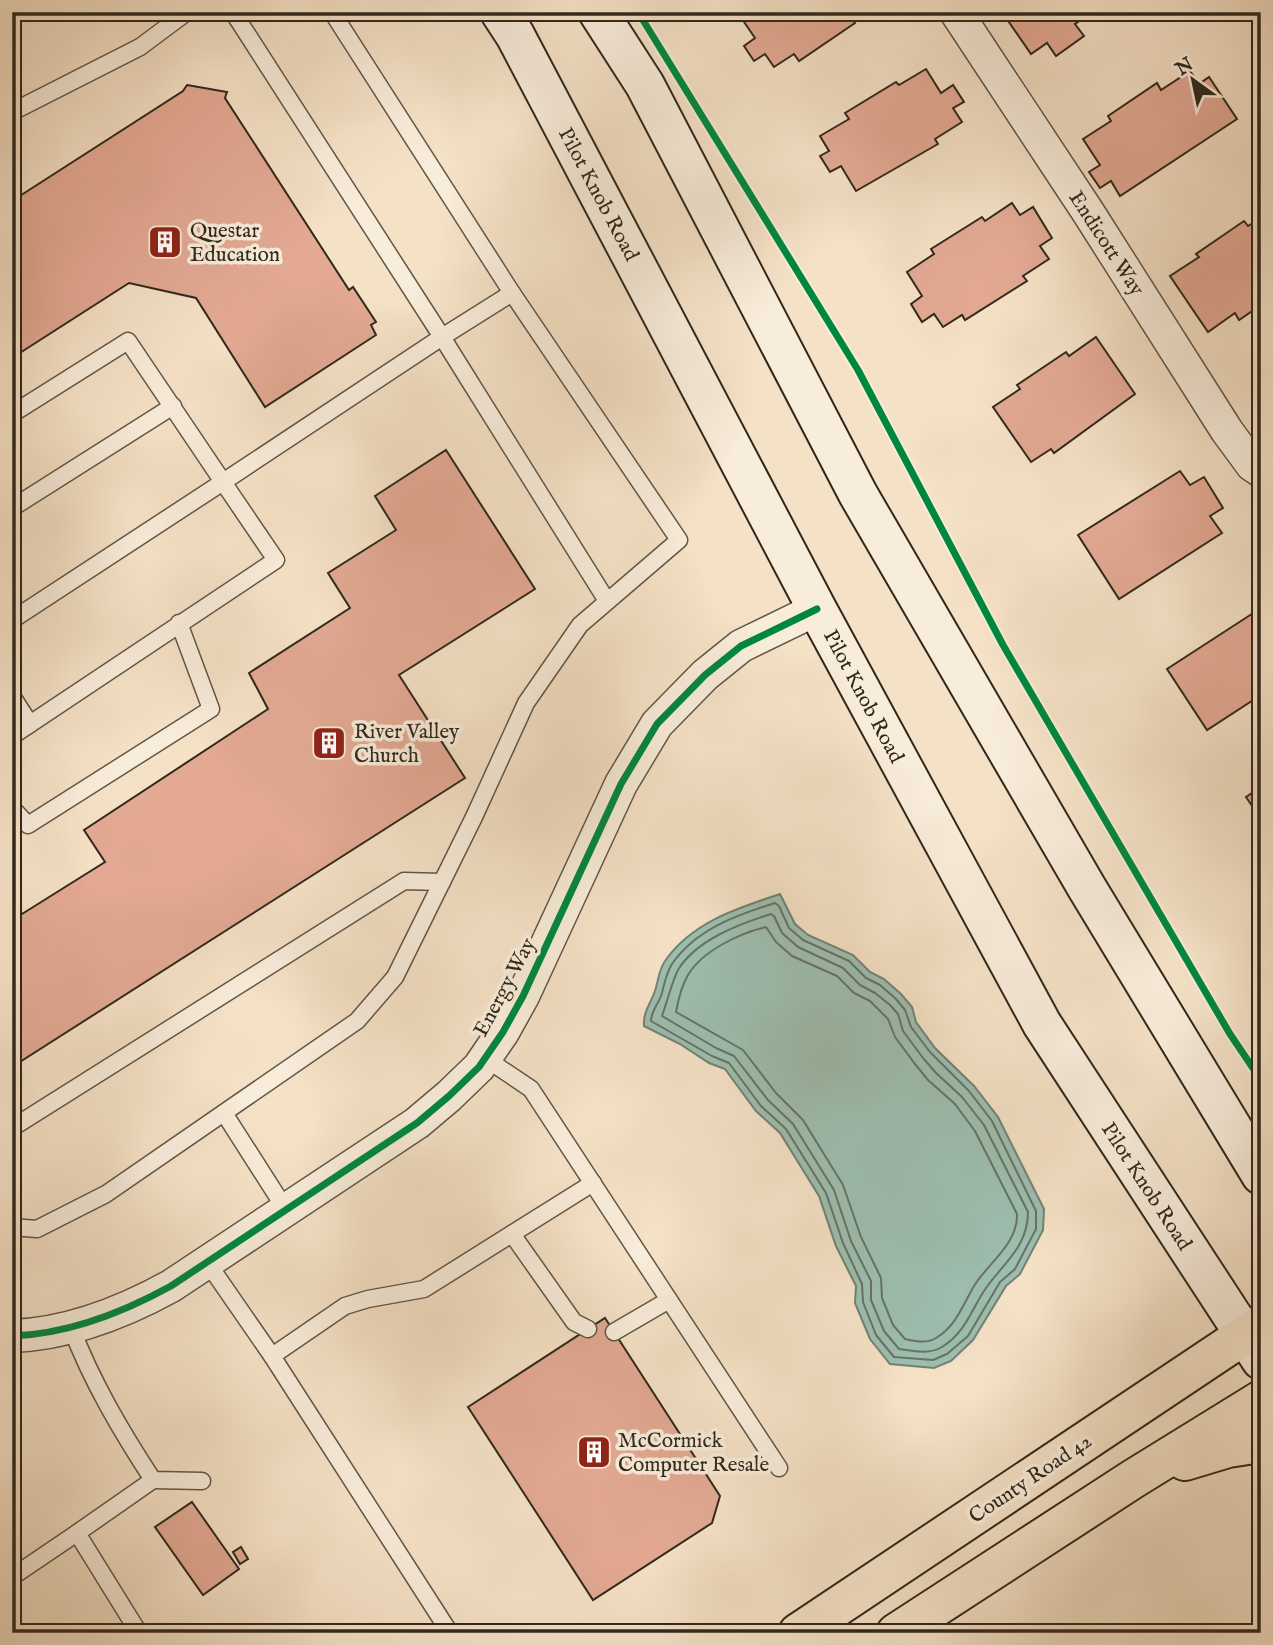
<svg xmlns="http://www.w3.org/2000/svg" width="1273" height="1645" viewBox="0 0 1273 1645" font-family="'IM FELL English',serif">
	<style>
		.water { fill: #9dbeaf; stroke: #718275; stroke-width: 2 }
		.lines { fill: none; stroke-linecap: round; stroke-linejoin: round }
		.shore { stroke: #667366; stroke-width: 2 }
		.building { fill: #e3a993; stroke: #30281d; stroke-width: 2 }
		.service-casing { stroke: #615647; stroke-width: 19 }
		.minor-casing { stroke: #615647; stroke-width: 35 }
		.secondary-casing { stroke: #30281d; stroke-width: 42 }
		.trunk-casing { stroke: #30281d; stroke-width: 42 }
		.service { stroke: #f8ecda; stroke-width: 16 }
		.minor { stroke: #f8ecda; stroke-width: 32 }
		.secondary { stroke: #f8ecda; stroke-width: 38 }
		.trunk { stroke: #f5e1c6; stroke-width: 38 }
		.cycleway-casing { stroke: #f8ecda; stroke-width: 11 }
		.cycleway { stroke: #00873e; stroke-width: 7 }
		.labels { text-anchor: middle; stroke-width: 7; stroke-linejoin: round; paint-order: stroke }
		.street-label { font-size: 21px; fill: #30281d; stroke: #f8ecda }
		.poi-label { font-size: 21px; fill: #30281d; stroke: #f8ecda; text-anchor: start }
	</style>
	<rect width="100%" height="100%" fill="#f5e1c6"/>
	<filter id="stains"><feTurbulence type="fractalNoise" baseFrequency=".00286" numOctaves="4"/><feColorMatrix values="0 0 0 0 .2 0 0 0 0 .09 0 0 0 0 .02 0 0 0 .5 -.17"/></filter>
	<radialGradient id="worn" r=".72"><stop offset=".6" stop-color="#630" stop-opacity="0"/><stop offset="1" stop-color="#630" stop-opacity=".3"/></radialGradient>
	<path class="water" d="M780,894L795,924L808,935L853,955L870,972L884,979L901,994L912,1007L916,1022L935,1048L974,1086L998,1117L1044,1209L1043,1230L1020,1274L1006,1286L973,1340L951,1361L934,1368L890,1364L870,1339L855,1303L856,1286L836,1246L819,1196L780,1133L756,1111L725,1069L709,1063L680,1044L644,1026C643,1012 650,1005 655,991C658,982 659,969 665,961C692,922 738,908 780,894Z"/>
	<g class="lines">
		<g class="shore">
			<path d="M775,903L779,906L789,928L803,940L849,961L866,978L880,985L896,999L905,1010L911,1027L930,1052L969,1091L992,1121L1036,1211V1229L1015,1269L1000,1282L968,1336L947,1354L933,1360L894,1357L876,1335L863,1302L862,1284L843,1243L826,1193L786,1129L761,1106L729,1063L712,1056L651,1021C651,1012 658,1004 661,996C664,986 666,973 672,964C696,929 737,915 775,903Z"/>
			<path d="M771,914L774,916L782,933L798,947L843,968L860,985L875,993L890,1005L898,1014L903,1031L923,1058L936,1073L962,1097L984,1125L1028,1212C1028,1248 1001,1265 984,1291C971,1311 964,1334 942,1347C929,1355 913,1351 899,1349L884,1331L871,1300V1281L851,1241L834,1190L793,1124L768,1100L734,1056L716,1048L662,1016C666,1005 673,979 678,970C696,940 739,924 771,914Z"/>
			<path d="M766,927L776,942L792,956L837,976L854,993L870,1001L888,1019L895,1037L915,1064L928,1080L955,1104L975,1131L1017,1214C1018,1244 988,1263 974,1286C963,1305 956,1326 936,1338C927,1344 915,1341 905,1339L893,1325L882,1298L881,1278L861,1237L843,1185L803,1120L776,1093L743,1050L676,1012C678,1001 682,985 688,975C702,951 740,933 766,927Z"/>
		</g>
	</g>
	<g class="building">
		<polygon points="861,12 852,18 855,23 799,61 794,54 774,67 765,54 754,61 744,46 755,38 738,13"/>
		<polygon points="1002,12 1091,12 1091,13 1075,24 1084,36 1056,56 1047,43 1031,54"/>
		<polygon points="926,69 941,93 953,85 964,102 953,108 962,122 935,139 938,144 856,191 841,166 830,172 820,156 829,151 820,136 849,119 845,113 896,82 899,85"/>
		<polygon points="1190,71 1199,84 1209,77 1237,119 1120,196 1111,181 1100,188 1089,172 1100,165 1083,139 1111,121 1108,116 1157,83 1161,90"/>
		<polygon points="187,85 227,92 225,98 349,290 353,287 376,322 371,325 376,335 265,407 196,298 129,283 12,358 12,201 183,91"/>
		<polygon points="1012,203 1020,215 1033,207 1052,238 1040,246 1049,259 1023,276 1027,281 965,320 962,315 943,327 934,314 922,322 911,304 922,296 907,272 934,254 931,249 982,217 985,221"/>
		<polygon points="1261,218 1261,305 1239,320 1235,313 1208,332 1170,276 1199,257 1196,254 1244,221 1248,226"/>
		<polygon points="1096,337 1135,394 1054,453 1051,449 1031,462 993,407 1020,389 1017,385 1066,352 1069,356"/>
		<polygon points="446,450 535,589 399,675 465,778 12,1067 12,899 22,914 105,862 84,830 268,709 249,673 350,608 328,573 396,530 375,496"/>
		<polygon points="1180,471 1190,485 1204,477 1223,508 1210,516 1222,533 1119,599 1078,535"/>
		<polygon points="1261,608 1261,695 1207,730 1167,669"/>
		<polygon points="1261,787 1261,819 1246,797"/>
		<polygon points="605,1318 720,1496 712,1523 593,1600 468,1407"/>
		<polygon points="192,1502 239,1569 203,1595 155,1527"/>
		<polygon points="241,1547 248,1559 240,1564 233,1552"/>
	</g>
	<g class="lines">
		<g class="service-casing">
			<g id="service">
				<polyline points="233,12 442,337 607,601"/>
				<polyline points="12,112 140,47 187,12"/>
				<polyline points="12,414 128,341 223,482 12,620"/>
				<polyline points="12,508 173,406"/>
				<polyline points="12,696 30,724"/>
				<polyline points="12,736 276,560 223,482 442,337 512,293"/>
				<polyline points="12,808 28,825 211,709 179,623"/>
				<polyline points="485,1058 531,1089 779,1468"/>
				<polyline points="224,1113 286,1210"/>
				<polyline points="12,1128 404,881 442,882"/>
				<polyline points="12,1227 37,1229 106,1194 357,1021 395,977 474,817 526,703 580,625 679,540 512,293 332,12"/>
				<polyline points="512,1234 574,1322 588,1329"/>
				<polyline points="207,1262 272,1356 450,1633"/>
				<path d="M71,1327C92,1382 121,1431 153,1480L202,1481"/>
				<polyline points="614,1332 669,1300"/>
				<polyline points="272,1356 345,1306 368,1299 424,1289 593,1183"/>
				<polyline points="12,1577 77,1533"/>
				<polyline points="139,1633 77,1533 153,1480"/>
			</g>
		</g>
		<g class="minor-casing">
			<g id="minor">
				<polyline points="956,12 1088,212 1227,431 1252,465 1261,471"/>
				<path d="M12,1336C69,1334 122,1313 171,1286L417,1123L449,1096L479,1067L503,1032L523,996L621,784L657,724L705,675L741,646L817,609"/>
			</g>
		</g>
		<g class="secondary-casing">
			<g id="secondary">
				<polyline points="500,12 515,35 817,609 1042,1024 1261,1360"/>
				<polyline points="598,12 645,85 858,494 1087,888 1261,1175"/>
			</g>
		</g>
		<g class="trunk-casing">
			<g id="trunk">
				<polyline points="1185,1461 1228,1448 1261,1443"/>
				<polyline points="798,1633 1261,1324"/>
				<polyline points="896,1633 1133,1479 1261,1400"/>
			</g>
		</g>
		<use href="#service" class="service"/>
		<use href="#minor" class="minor"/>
		<use href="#secondary" class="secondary"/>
		<use href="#trunk" class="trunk"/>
		<g class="cycleway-casing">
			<g id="cycleway">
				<polyline points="638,12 858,370 1003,645 1230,1034 1261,1080"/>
				<path d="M12,1336C69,1334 122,1313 171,1286L417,1123L449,1096L479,1067L503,1032L523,996L621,784L657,724L705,675L741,646L817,609"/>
			</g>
		</g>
		<use href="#cycleway" class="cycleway"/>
	</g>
	<defs>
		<g id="building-square" transform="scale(1.75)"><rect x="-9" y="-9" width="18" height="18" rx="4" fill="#8f2418" stroke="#f8ecda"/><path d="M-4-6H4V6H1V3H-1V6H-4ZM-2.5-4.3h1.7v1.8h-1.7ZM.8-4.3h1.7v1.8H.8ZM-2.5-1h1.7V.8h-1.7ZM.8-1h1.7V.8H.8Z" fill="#fff"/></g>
	</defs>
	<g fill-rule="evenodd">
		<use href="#building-square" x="165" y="242"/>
		<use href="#building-square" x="329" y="743"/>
		<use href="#building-square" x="594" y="1452"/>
	</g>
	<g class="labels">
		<g class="street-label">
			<text transform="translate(599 194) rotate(62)" y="7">Pilot Knob Road</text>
			<text transform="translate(1107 243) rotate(57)" y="7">Endicott Way</text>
			<text transform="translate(864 696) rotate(62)" y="7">Pilot Knob Road</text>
			<text transform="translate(504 987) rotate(-62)" y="7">Energy Way</text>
			<text transform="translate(1147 1186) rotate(57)" y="7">Pilot Knob Road</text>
			<text transform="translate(1030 1478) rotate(-34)" y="7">County Road 42</text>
		</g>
		<g class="poi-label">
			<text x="190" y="237">Questar<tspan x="190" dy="24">Education</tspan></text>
			<text x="354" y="738">River Valley<tspan x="354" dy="24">Church</tspan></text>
			<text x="618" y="1447">McCormick<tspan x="618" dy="24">Computer Resale</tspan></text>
		</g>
	</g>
	<rect width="1273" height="1645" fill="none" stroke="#f5e1c6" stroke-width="42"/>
	<rect x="14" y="14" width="1245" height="1617" fill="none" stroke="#30281d" stroke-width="3.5"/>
	<rect x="21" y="21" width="1231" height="1603" fill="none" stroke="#30281d" stroke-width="2"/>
	<g transform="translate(1193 80) rotate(327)" stroke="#f8ecda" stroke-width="5" paint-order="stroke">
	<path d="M0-5L12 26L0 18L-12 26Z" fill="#30281d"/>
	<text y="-10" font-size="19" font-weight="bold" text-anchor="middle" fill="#30281d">N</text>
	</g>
	<rect width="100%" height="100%" filter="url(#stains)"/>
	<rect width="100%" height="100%" fill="url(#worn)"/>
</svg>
